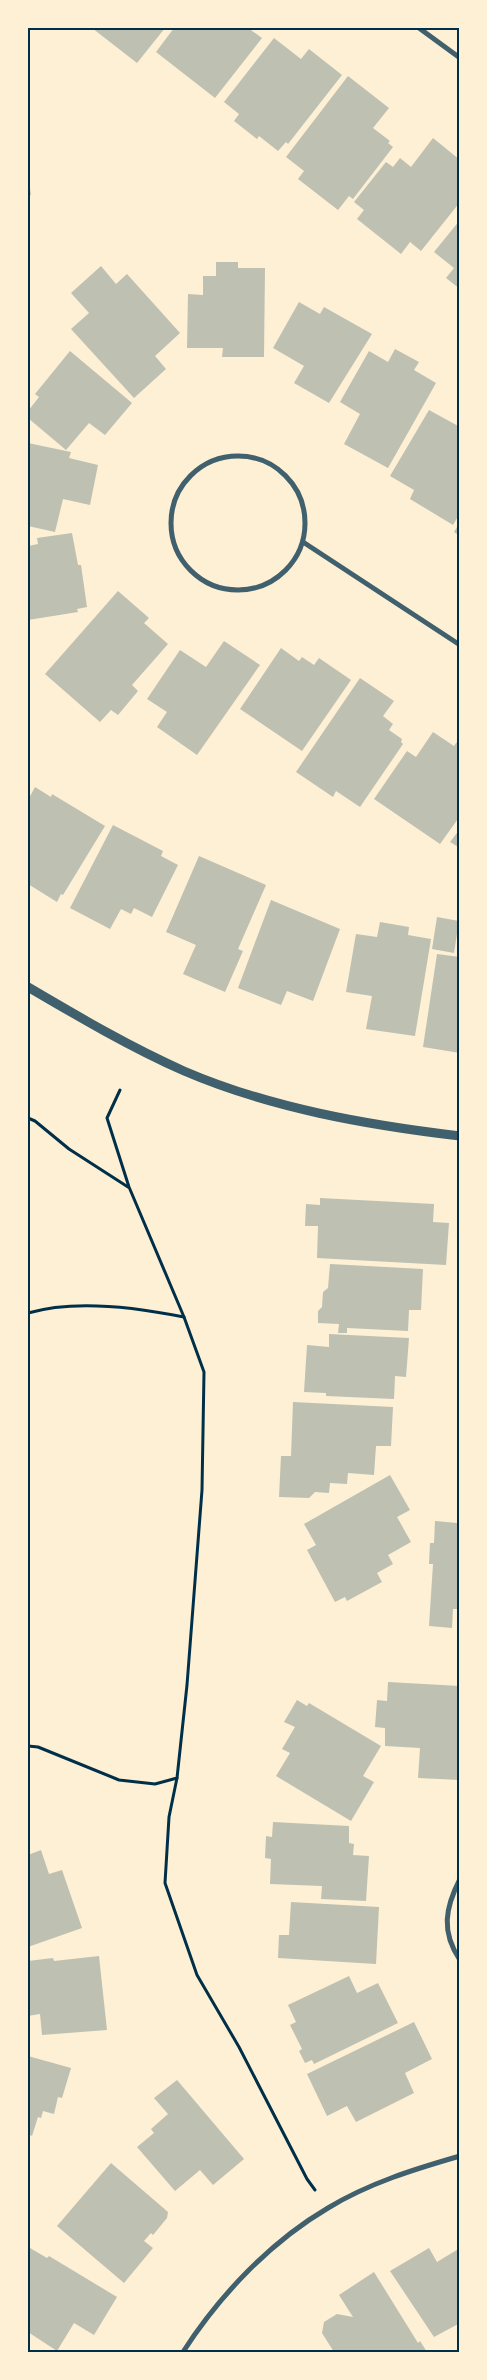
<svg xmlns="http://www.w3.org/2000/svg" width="487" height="2380" viewBox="0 0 487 2380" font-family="Jost,sans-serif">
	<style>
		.building { fill: #bec0b2 }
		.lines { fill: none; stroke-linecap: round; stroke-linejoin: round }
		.path { stroke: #003049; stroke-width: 3 }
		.minor { stroke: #3f606c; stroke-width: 5 }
		.tertiary { stroke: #3f606c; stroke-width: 9 }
		.neatline { fill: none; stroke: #003049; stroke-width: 2 }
	</style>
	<rect width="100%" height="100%" fill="#fdf0d5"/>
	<g class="building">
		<polygon points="92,28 165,28 137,63"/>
		<polygon points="174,28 248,28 262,38 215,98 156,52"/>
		<polygon points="274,38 301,59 309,49 342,75 288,144 286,142 278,151 259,136 257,139 234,121 239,114 224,102"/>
		<polygon points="348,76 389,108 373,128 390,141 388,143 393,147 353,199 349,196 338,210 298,179 304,171 286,157"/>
		<polygon points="433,138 460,160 460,202 421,251 410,242 401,254 357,219 364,210 354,202 386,162 393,167 400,158 411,167"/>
		<polygon points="28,176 31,195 28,196"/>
		<polygon points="460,220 460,289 446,278 454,268 434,252"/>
		<polygon points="216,262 238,262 238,268 265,268 264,357 222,357 223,348 187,348 188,294 203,295 203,276 216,276"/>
		<polygon points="101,266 116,284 127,274 180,333 155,356 166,369 134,398 71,329 89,313 71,293"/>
		<polygon points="299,302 320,314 324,307 372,334 329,403 294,383 304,366 273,348"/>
		<polygon points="395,349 419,362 414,370 436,383 388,468 344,444 360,414 340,402 369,351 388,362"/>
		<polygon points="70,351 132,403 105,435 89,423 66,450 28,418 28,411 39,397 35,394"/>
		<polygon points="429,410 460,427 460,513 453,525 410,499 414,490 390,476"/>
		<polygon points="28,443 71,452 69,458 98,465 90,505 63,499 55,532 28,526"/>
		<polygon points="460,522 460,536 454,532"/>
		<polygon points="72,533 78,565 81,565 87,607 77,609 78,612 28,620 28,546 38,544 37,538"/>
		<polygon points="118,591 149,618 144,623 168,644 132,685 138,691 118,715 111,710 100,722 45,674"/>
		<polygon points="224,641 260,665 197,755 157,727 167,712 147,699 180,650 206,667"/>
		<polygon points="281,648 299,661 302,657 314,665 319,658 351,680 302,751 240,709"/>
		<polygon points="360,678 394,701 383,716 393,724 389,730 402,739 401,742 403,744 360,807 336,791 333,797 296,772"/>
		<polygon points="433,732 454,746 460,738 460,816 440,844 374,799 407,751 416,757"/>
		<polygon points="35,787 51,797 52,794 105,826 63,895 61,894 57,902 28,884 28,800"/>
		<polygon points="113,825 163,851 161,856 178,865 152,917 134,908 131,914 121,909 110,929 70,908"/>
		<polygon points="460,829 460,848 450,842"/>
		<polygon points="199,856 266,885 238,949 243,951 225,992 183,974 196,945 166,932"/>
		<polygon points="271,900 340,929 313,1001 287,991 281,1005 238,988"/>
		<polygon points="437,917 459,921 454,953 432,949"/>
		<polygon points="380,922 409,927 408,935 431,939 415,1036 366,1029 372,996 346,992 356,934 377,937"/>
		<polygon points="437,954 460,957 460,1053 423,1047"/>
		<polygon points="320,1198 434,1204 433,1222 449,1223 446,1265 317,1258 318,1226 305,1226 306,1204 320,1205"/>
		<polygon points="330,1264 423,1269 421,1310 409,1310 408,1331 347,1328 347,1333 338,1333 339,1324 318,1323 318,1311 322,1307 323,1292 328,1288"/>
		<polygon points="329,1334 409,1338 406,1377 395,1376 394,1399 326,1396 326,1393 304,1392 307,1345 329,1347"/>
		<polygon points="293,1402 393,1407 391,1446 376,1446 374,1475 348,1473 347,1484 330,1483 329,1493 315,1492 309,1498 279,1497 281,1456 291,1456"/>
		<polygon points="390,1475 410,1510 397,1517 411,1542 388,1555 393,1564 377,1573 382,1582 347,1601 345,1597 335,1602 307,1550 316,1545 304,1524"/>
		<polygon points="457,1509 460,1509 460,1609 453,1609 452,1628 429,1626 433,1564 429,1564 430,1543 434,1543 435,1521 457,1523"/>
		<polygon points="388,1682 460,1686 460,1780 418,1778 420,1748 385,1746 385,1728 375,1727 377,1700 387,1701"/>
		<polygon points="297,1700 307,1706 309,1703 381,1746 363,1776 374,1782 351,1821 276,1776 290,1753 282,1749 295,1727 284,1722"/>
		<polygon points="273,1822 349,1826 349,1843 354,1844 353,1855 369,1856 366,1901 321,1899 322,1886 270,1884 271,1859 265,1858 266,1836 272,1837"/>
		<polygon points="41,1850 49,1874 62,1870 82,1928 28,1947 28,1855"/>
		<polygon points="291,1902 379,1907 376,1964 278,1958 279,1935 289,1935"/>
		<polygon points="99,1956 107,2030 42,2035 40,2014 28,2016 28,1961 53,1958 54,1961"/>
		<polygon points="349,1976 357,1993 378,1983 398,2023 314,2064 312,2060 305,2063 299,2051 302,2049 290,2025 296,2022 288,2005"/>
		<polygon points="414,2022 432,2059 405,2073 414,2093 356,2122 347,2106 327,2116 307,2074"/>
		<polygon points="28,2056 71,2068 62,2098 58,2097 54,2114 43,2111 41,2118 38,2117 32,2136 28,2134"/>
		<polygon points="177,2080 244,2159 213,2185 200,2170 175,2191 137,2147 154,2133 151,2129 168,2114 154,2098"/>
		<polygon points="111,2163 168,2212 167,2218 153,2235 151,2233 144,2241 153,2248 124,2283 57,2226"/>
		<polygon points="30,2248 47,2258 49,2256 117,2297 94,2335 74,2323 57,2351 28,2332 28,2252"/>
		<polygon points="429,2248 437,2262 460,2248 460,2323 434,2337 390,2271"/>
		<polygon points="374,2272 418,2343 420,2341 427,2352 334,2352 322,2333 324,2322 337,2314 353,2317 339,2295"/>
	</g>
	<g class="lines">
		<g class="path">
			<polyline points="28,1118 35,1121 69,1149 128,1187"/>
			<path d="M28,1313C75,1299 135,1307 184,1317"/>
			<polyline points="28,1746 38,1747 119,1780 155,1784 177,1778 187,1685 202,1490 204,1372 184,1317 129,1187 107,1118 120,1090"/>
			<polyline points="177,1778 169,1817 165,1883 197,1975 239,2047 307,2179 315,2190"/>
		</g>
		<g class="minor">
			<polyline points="419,28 460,58"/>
			<circle cx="238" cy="523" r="67"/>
			<polyline points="303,542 460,645"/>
			<path d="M460,1879C445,1908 441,1932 460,1960"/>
			<path d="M183,2352C219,2296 270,2242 328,2208C369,2183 415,2169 460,2156"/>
		</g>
		<path class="tertiary" d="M28,987C79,1017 130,1047 184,1071C270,1108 367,1125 460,1136"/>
	</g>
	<rect width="487" height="2380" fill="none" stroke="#fdf0d5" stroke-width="58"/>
	<rect x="29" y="29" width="429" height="2322" class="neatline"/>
</svg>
